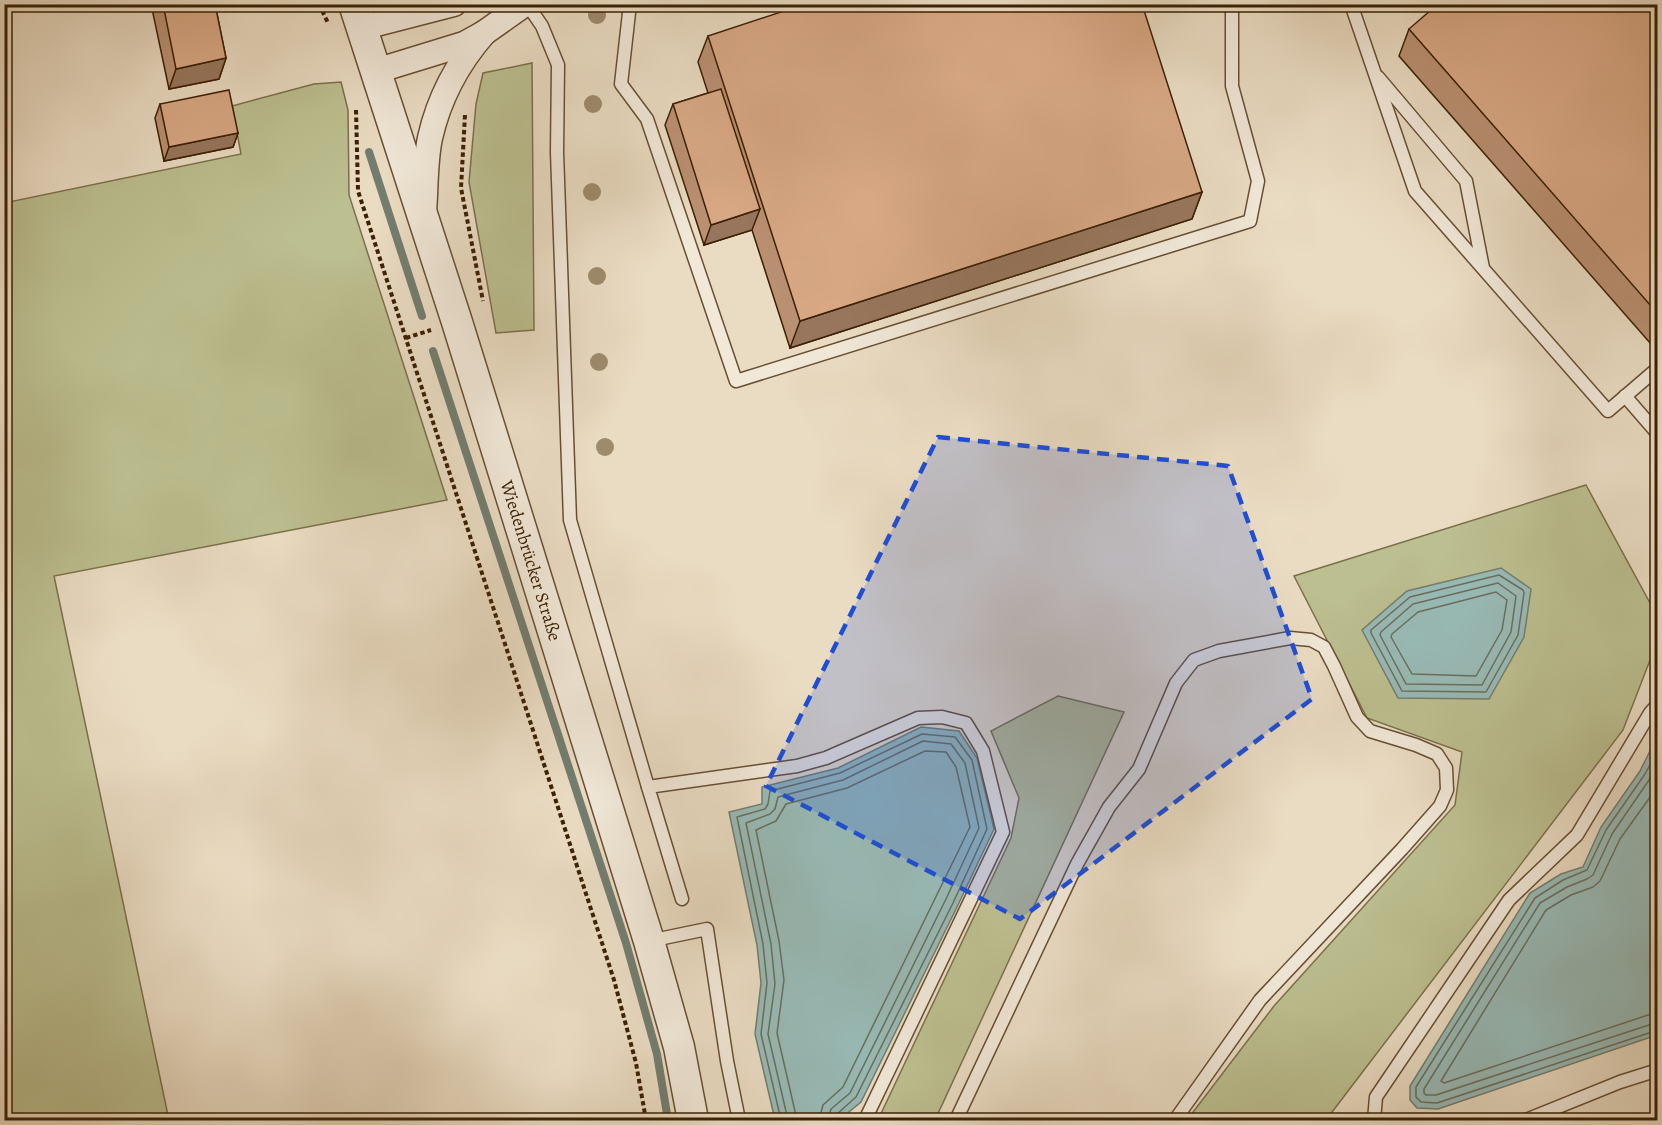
<svg xmlns="http://www.w3.org/2000/svg" width="1662" height="1125" viewBox="0 0 1662 1125" font-family="Alegreya,serif">
	<style>
		.green { fill: #bcbf90; stroke: #7c704a; stroke-width: 1.5 }
		.water { fill: #98bbb7; stroke: #737d6f; stroke-width: 1.5 }
		.lines { fill: none; stroke-linecap: round; stroke-linejoin: round }
		.shore { stroke: #6a6e5d; stroke-width: 1.5 }
		.stream { stroke: #737d6f; stroke-width: 8 }
		.service-casing { stroke: #684f33; stroke-width: 15 }
		.minor-casing { stroke: #684f33; stroke-width: 27 }
		.tertiary-casing { stroke: #684f33; stroke-width: 33 }
		.path { stroke: #3c2003; stroke-width: 4; stroke-dasharray: 4.5 3; stroke-linecap: butt }
		.service { stroke: #f1e8d8; stroke-width: 12 }
		.minor { stroke: #f1e8d8; stroke-width: 24 }
		.tertiary { stroke: #f1e8d8; stroke-width: 30 }
		.tree { fill: #9c8b6d }
		.wall { fill: #ba9072; stroke: #3c2003; stroke-width: 1.5 }
		.shaded-wall { fill: #97765d; stroke: #3c2003; stroke-width: 1.5 }
		.building { fill: #d8a885; stroke: #3c2003; stroke-width: 1.5 }
		.marked { fill: #1d4ed8; fill-opacity: 0.2; stroke: #1d4ed8; stroke-width: 4.5; stroke-dasharray: 12 8; stroke-linejoin: round }
		.labels { text-anchor: middle; stroke-width: 5; stroke-linejoin: round; paint-order: stroke }
		.street-label { font-size: 18px; fill: #3c2003; stroke: #f1e8d8 }
	</style>
	<rect width="100%" height="100%" fill="#eadcc3"/>
	<filter id="stains"><feTurbulence type="fractalNoise" baseFrequency=".00333" numOctaves="4"/><feColorMatrix values="0 0 0 0 .2 0 0 0 0 .09 0 0 0 0 .02 0 0 0 .5 -.17"/></filter>
	<radialGradient id="worn" r=".72"><stop offset=".6" stop-color="#630" stop-opacity="0"/><stop offset="1" stop-color="#630" stop-opacity=".3"/></radialGradient>
	<g class="green">
		<polygon points="532,63 534,330 496,333 469,182 476,104 483,73"/>
		<polygon points="341,82 348,110 349,195 447,500 54,576 169,1120 5,1120 4,203 241,154 232,106 314,84"/>
		<polygon points="1586,485 1657,616 1657,642 1623,730 1326,1120 1187,1120 1274,1006 1455,805 1462,752 1367,718 1294,576"/>
		<polygon points="1058,696 1124,712 935,1120 878,1120 1011,838 1019,798 991,731"/>
	</g>
	<g class="water">
		<polygon points="1501,568 1531,589 1524,637 1489,699 1398,698 1362,630 1407,591"/>
		<polygon points="921,727 959,731 977,758 994,829 958,905 861,1102 839,1120 775,1120 755,1034 761,983 757,945 729,812 762,804 762,787 838,768"/>
		<polygon points="1657,737 1657,1035 1438,1109 1417,1108 1410,1100 1410,1086 1530,893 1561,874 1583,867 1601,827 1640,771"/>
	</g>
	<g class="lines">
		<g class="shore">
			<polygon points="1499,575 1523,590 1524,593 1518,635 1486,692 1402,691 1371,633 1371,630 1410,597"/>
			<polygon points="1498,583 1516,596 1511,632 1482,685 1406,684 1380,635 1381,632 1413,604"/>
			<polygon points="1496,592 1507,600 1502,630 1476,676 1412,674 1391,637 1392,634 1418,612"/>
			<polyline points="1658,750 1645,774 1606,830 1587,870 1563,880 1535,898 1416,1087 1416,1097 1421,1102 1437,1103 1658,1030"/>
			<polyline points="1658,767 1612,834 1593,875 1587,879 1567,887 1540,903 1424,1089 1424,1093 1426,1095 1436,1095 1658,1022"/>
			<polyline points="1658,786 1620,839 1600,881 1593,887 1571,895 1546,910 1441,1081 1444,1083 1648,1015 1658,1013"/>
			<polyline points="781,1120 761,1034 767,983 763,944 737,817 765,809 768,804 770,791 840,773 922,734 955,737 972,760 987,829 953,903 856,1097 837,1114 835,1120"/>
			<polyline points="788,1120 768,1034 775,984 771,944 746,823 770,814 775,809 778,797 843,780 923,741 951,744 965,763 979,828 946,899 850,1093 831,1109 828,1120"/>
			<polyline points="797,1120 777,1033 784,980 779,941 756,830 776,821 786,804 847,788 925,751 946,752 956,767 970,827 843,1087 823,1105 819,1120"/>
		</g>
		<g class="stream">
			<polyline points="369,152 422,316"/>
			<polyline points="433,351 626,943 657,1054 668,1120"/>
		</g>
		<g class="service-casing">
			<g id="service">
				<polyline points="527,4 542,26 558,65 557,152 570,520 648,787"/>
				<polyline points="630,4 621,84 647,119 736,381 1250,221 1258,181 1232,86 1232,4"/>
				<polyline points="1351,4 1415,191 1608,411 1658,368"/>
				<polyline points="1378,77 1466,181 1483,268"/>
				<polyline points="1625,396 1658,434"/>
				<polyline points="682,899 648,787 797,766 826,758 918,718 942,717 966,723 983,751 1003,832 865,1120"/>
				<polyline points="649,941 707,929 727,1061 739,1120"/>
				<polyline points="956,1120 1077,864 1109,807 1139,769 1176,683 1194,660 1219,651 1290,638 1311,640 1324,647 1334,666 1357,717 1370,731 1416,745 1437,754 1446,768 1447,790 1440,806 1402,849 1260,1000 1175,1120"/>
				<polyline points="1374,1120 1376,1097 1509,900 1577,835 1650,713 1658,704"/>
				<polyline points="1526,1120 1620,1082 1658,1070"/>
			</g>
		</g>
		<g class="minor-casing">
			<g id="minor">
				<polyline points="361,28 454,4"/>
				<polyline points="376,71 464,44 484,33 525,4"/>
				<path d="M424,212C426,188 425,161 430,138C439,98 457,64 484,33"/>
			</g>
		</g>
		<g class="tertiary-casing">
			<g id="tertiary">
				<path id="s1" d="M354,4L457,322L649,941L679,1047L693,1120"/>
			</g>
		</g>
		<g class="path">
			<polyline points="319,4 328,23"/>
			<polyline points="356,110 358,191 614,980 636,1063 646,1120"/>
			<polyline points="465,115 461,188 483,301"/>
			<polyline points="406,338 431,330"/>
		</g>
		<use href="#service" class="service"/>
		<use href="#minor" class="minor"/>
		<use href="#tertiary" class="tertiary"/>
	</g>
	<g class="tree">
		<circle cx="597" cy="15" r="9"/>
		<circle cx="593" cy="104" r="9"/>
		<circle cx="592" cy="192" r="9"/>
		<circle cx="597" cy="276" r="9"/>
		<circle cx="599" cy="362" r="9"/>
		<circle cx="605" cy="447" r="9"/>
	</g>
	<g class="wall">
		<polygon points="151,4 215,4 226,58 219,79 169,89"/>
		<polygon points="1658,4 1658,352 1399,56 1409,29"/>
		<polygon points="708,36 1202,192 1192,219 790,348 752,230 704,245 665,125 673,104 708,93 698,62"/>
		<polygon points="160,104 238,133 233,147 164,161 155,118"/>
	</g>
	<g class="shaded-wall">
		<polygon points="226,58 219,79 169,89 176,69"/>
		<polygon points="238,133 233,147 164,161 169,147"/>
		<polygon points="1202,192 1192,219 790,348 800,321"/>
		<polygon points="760,209 752,230 704,245 711,225"/>
	</g>
	<g class="building">
		<polygon points="163,4 215,4 226,58 176,69"/>
		<polygon points="805,4 1142,4 1202,192 800,321 708,36"/>
		<polygon points="1438,4 1658,4 1658,314 1409,29"/>
		<polygon points="721,89 760,209 711,225 673,104"/>
		<polygon points="229,90 238,133 169,147 160,104"/>
	</g>
	<path class="marked" d="M938,437L1228,466L1312,699L1020,919L766,786Z"/>
	<g class="labels">
		<g class="street-label">
			<text dy="6" stroke="none"><textPath href="#s1" startOffset="584">Wiedenbrücker Straße</textPath></text>
		</g>
	</g>
	<rect width="1662" height="1125" fill="none" stroke="#eadcc3" stroke-width="24"/>
	<rect x="6" y="6" width="1650" height="1113" fill="none" stroke="#3c2003" stroke-width="3"/>
	<rect x="12" y="12" width="1638" height="1101" fill="none" stroke="#3c2003" stroke-width="1.5"/>
	<rect width="100%" height="100%" filter="url(#stains)"/>
	<rect width="100%" height="100%" fill="url(#worn)"/>
</svg>
